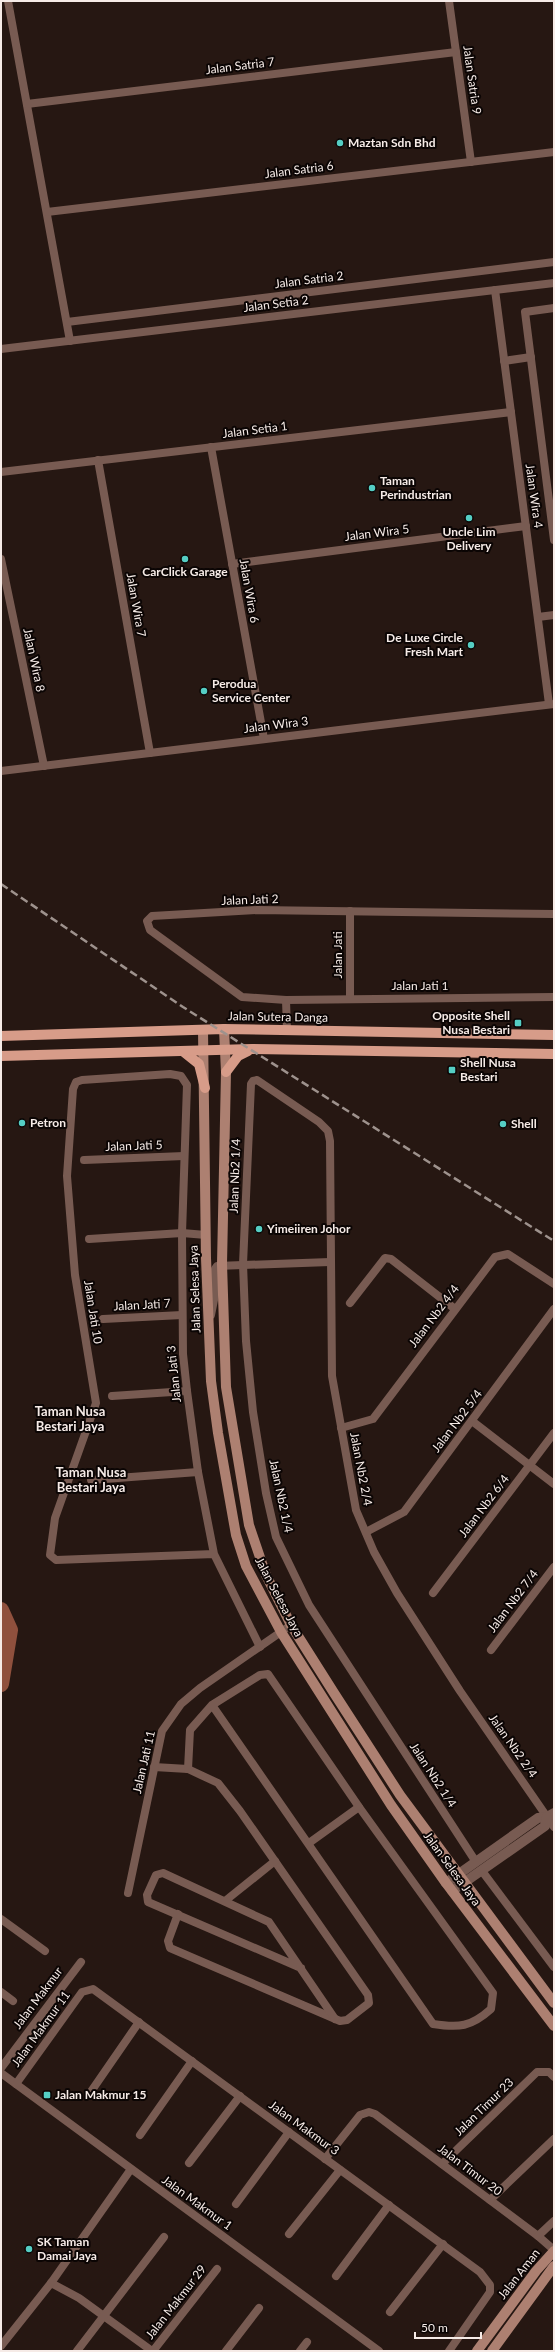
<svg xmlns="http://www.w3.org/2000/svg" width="555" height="2352" viewBox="0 0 555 2352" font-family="Lato,sans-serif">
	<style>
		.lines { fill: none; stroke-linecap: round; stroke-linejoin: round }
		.river { stroke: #8f503d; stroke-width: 16 }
		.minor { stroke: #785b52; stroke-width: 8 }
		.tertiary { stroke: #785b52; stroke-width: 10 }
		.secondary { stroke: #ad8071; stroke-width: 10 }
		.primary { stroke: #d79c89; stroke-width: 10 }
		.rail { stroke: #9e928d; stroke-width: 2.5; stroke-dasharray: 8 4; stroke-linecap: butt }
		.poi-dot { fill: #55cec4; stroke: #0b0504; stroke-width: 1.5 }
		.labels { text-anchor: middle; stroke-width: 4; stroke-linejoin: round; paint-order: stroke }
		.street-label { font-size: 12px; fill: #f6ebe7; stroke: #0b0504 }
		.poi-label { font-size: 12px; font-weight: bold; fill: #f6ebe7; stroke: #0b0504; text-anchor: start }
		.neighbourhood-label { font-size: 13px; font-weight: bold; fill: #f6ebe7; stroke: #0b0504 }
	</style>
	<rect width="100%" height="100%" fill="#261712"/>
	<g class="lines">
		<polyline class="river" points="1,1610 10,1630 1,1684"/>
		<g class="minor">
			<polyline points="8,1 70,341"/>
			<polyline points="449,1 471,162"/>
			<polyline points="27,104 456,52"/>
			<polyline points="47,212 554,152"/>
			<polyline points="495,290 549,704"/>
			<polyline points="554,308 525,312 554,540"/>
			<polyline points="67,322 554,262"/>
			<polyline points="1,349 554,283"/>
			<polyline points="504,361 531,357"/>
			<polyline points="211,447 264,739"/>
			<polyline points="98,460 150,753"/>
			<polyline points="1,472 511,412"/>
			<polyline points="1,559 44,766"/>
			<polyline points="232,564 526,526"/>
			<polyline points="538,617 554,615"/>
			<polyline points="1,771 554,704"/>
			<polyline points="350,911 350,998"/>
			<polyline points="554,914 257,910 152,916 147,921 150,930 242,997 286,1000 554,997"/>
			<polyline points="286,1000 287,1030"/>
			<polyline points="84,1160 184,1156"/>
			<polyline points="89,1239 182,1233 206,1235"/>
			<polyline points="350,1303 385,1258 391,1259 455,1309"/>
			<polyline points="211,1315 214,1300 215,1269 217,1266 330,1262"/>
			<polyline points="103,1319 182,1315"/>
			<polyline points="112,1396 187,1391"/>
			<polyline points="472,1421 554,1484"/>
			<polyline points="341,1428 373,1419 495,1257 508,1254 554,1284"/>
			<polyline points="91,1480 198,1472"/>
			<polyline points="366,1532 404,1512 554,1309"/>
			<polyline points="214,1554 56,1560 50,1555 55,1518 96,1403 75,1275 67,1176 73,1089 76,1082 82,1080 170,1074 181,1076 187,1085 182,1233 183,1354 187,1391 198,1472 214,1554 260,1647"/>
			<polyline points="433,1593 554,1433"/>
			<polyline points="491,1650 554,1567"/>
			<polyline points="154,1767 188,1769 218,1783 240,1811 368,1995 369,2003 347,2020 340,2021 170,1948 168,1941 178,1914"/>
			<path d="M188,1769L190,1730L212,1705L260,1675L268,1674L359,1807L493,1993L491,2009C471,2027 459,2028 433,2024L212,1705"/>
			<polyline points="309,1843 359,1807"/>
			<polyline points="476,1862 309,1605 276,1537 266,1493 253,1412 246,1341 243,1264 251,1084 253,1081 257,1080 319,1122 328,1131 330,1141 332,1376 356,1510 374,1552 397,1593 460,1691 554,1827"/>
			<polyline points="482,1871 554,1967"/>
			<polyline points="128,1893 162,1731 181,1704 200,1688 291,1625"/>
			<polyline points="225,1901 275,1861"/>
			<polyline points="1,1919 45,1951"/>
			<polyline points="301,1968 148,1902 147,1895 156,1875 163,1873 269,1922 335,2019"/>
			<polyline points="1,1992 13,2001"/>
			<polyline points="1,2068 81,1962"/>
			<polyline points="1,2073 379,2351"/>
			<polyline points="16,2084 82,1992 93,1989 480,2272 490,2285 490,2292 449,2351"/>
			<polyline points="90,2093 139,2022"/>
			<polyline points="140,2135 192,2061"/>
			<polyline points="325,2159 360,2115 369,2112 375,2114 538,2236 554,2250"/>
			<polyline points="189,2163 240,2096"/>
			<polyline points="442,2164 537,2072 549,2072 554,2077"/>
			<polyline points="490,2200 554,2139"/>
			<polyline points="236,2204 289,2132"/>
			<polyline points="289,2234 340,2170"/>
			<polyline points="538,2236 554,2221"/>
			<polyline points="336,2276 389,2205"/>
			<polyline points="51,2283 79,2298 152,2351"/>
			<polyline points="390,2312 443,2244"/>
			<polyline points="1,2346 51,2283 131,2169"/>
			<polyline points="77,2351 164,2237"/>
			<polyline points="153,2351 217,2269"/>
			<polyline points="226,2351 259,2308"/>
			<polyline points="300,2351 307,2342"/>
		</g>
		<g class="tertiary">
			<polyline points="446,1883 538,1818 547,1817 554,1813"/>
			<polyline points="452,1891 545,1826 547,1817"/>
		</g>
		<g class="secondary">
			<polyline points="224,1029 226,1072 222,1264 226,1387 249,1525 266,1575 291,1625 334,1693 400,1795 554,2003"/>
			<polyline points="203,1030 206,1258 211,1381 218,1433 236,1535 246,1566 281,1632 391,1805 446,1883 554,2026"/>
			<polyline points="477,2351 536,2271 554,2251"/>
			<polyline points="492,2351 554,2266"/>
		</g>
		<g class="primary">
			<polyline points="1,1036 224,1029 554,1035"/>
			<polyline points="184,1052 199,1064 205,1088"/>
			<polyline points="1,1056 252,1049 554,1054"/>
			<polyline points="226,1072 238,1056 248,1051"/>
		</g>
		<polyline class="rail" points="1,884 183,1007 554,1241"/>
	</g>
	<g class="poi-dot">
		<circle cx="340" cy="143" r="4"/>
		<circle cx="372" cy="488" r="4"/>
		<circle cx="469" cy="518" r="4"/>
		<circle cx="185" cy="559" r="4"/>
		<circle cx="471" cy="645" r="4"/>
		<circle cx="204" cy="691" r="4"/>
		<rect x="514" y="1019" width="8" height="8" rx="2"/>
		<rect x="448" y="1066" width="8" height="8" rx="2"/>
		<circle cx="22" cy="1123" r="4"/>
		<circle cx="503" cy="1124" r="4"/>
		<circle cx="259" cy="1229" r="4"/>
		<rect x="43" y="2091" width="8" height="8" rx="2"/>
		<circle cx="29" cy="2249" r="4"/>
	</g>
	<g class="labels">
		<g class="street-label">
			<text transform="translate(240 66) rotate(-7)" y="4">Jalan Satria 7</text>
			<text transform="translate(472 80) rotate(82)" y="4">Jalan Satria 9</text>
			<text transform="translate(299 170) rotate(-7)" y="4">Jalan Satria 6</text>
			<text transform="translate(309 280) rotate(-7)" y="4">Jalan Satria 2</text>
			<text transform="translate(276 304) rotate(-7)" y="4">Jalan Setia 2</text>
			<text transform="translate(255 430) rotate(-7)" y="4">Jalan Setia 1</text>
			<text transform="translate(534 496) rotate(82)" y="4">Jalan Wira 4</text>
			<text transform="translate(377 533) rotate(-7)" y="4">Jalan Wira 5</text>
			<text transform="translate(249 591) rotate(80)" y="4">Jalan Wira 6</text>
			<text transform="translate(136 605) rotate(80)" y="4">Jalan Wira 7</text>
			<text transform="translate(34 660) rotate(78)" y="4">Jalan Wira 8</text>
			<text transform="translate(276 725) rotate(-7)" y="4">Jalan Wira 3</text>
			<text transform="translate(250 900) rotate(-2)" y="4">Jalan Jati 2</text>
			<text transform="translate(338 955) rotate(-90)" y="4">Jalan Jati</text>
			<text x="420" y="990">Jalan Jati 1</text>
			<text transform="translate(278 1017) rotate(1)" y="4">Jalan Sutera Danga</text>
			<text transform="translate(134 1146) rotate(-2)" y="4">Jalan Jati 5</text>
			<text transform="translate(235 1176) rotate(-88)" y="4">Jalan Nb2 1/4</text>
			<text transform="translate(195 1289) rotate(-92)" y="4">Jalan Selesa Jaya</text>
			<text transform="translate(142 1305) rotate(-3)" y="4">Jalan Jati 7</text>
			<text transform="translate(93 1312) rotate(81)" y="4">Jalan Jati 10</text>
			<text transform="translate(434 1316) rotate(-53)" y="4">Jalan Nb2 4/4</text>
			<text transform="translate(174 1374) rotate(-96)" y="4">Jalan Jati 3</text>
			<text transform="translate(457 1421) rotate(-53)" y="4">Jalan Nb2 5/4</text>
			<text transform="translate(361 1469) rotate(79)" y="4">Jalan Nb2 2/4</text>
			<text transform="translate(281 1496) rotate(78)" y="4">Jalan Nb2 1/4</text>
			<text transform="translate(484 1506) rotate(-53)" y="4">Jalan Nb2 6/4</text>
			<text transform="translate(279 1597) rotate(62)" y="4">Jalan Selesa Jaya</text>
			<text transform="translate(513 1601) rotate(-53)" y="4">Jalan Nb2 7/4</text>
			<text transform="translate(513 1746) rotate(55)" y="4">Jalan Nb2 2/4</text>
			<text transform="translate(144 1762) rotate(-77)" y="4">Jalan Jati 11</text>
			<text transform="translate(433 1775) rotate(57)" y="4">Jalan Nb2 1/4</text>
			<text transform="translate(452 1869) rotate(54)" y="4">Jalan Selesa Jaya</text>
			<text transform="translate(38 1998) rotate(-53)" y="4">Jalan Makmur</text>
			<text transform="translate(41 2029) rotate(-54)" y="4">Jalan Makmur 11</text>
			<text transform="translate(484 2107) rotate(-44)" y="4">Jalan Timur 23</text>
			<text transform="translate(304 2128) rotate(36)" y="4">Jalan Makmur 3</text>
			<text transform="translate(470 2170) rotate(37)" y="4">Jalan Timur 20</text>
			<text transform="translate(197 2203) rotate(36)" y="4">Jalan Makmur 1</text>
			<text transform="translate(519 2274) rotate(-52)" y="4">Jalan Aman</text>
			<text transform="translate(176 2302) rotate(-52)" y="4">Jalan Makmur 29</text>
		</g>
		<g class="poi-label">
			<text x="348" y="147">Maztan Sdn Bhd</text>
			<text x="380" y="485">Taman<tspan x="380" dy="14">Perindustrian</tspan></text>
			<text x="469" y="536" text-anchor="middle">Uncle Lim<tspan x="469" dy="14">Delivery</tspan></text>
			<text x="185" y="576" text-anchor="middle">CarClick Garage</text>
			<text x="463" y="642" text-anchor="end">De Luxe Circle<tspan x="463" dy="14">Fresh Mart</tspan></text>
			<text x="212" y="688">Perodua<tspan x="212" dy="14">Service Center</tspan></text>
			<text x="510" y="1020" text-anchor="end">Opposite Shell<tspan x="510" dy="14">Nusa Bestari</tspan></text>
			<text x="460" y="1067">Shell Nusa<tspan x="460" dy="14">Bestari</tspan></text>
			<text x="30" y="1127">Petron</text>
			<text x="511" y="1128">Shell</text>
			<text x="267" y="1233">Yimeiiren Johor</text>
			<text x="55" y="2099">Jalan Makmur 15</text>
			<text x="37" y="2246">SK Taman<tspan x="37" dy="14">Damai Jaya</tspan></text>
		</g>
		<g class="neighbourhood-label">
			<text x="70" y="1416">Taman Nusa<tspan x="70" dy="15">Bestari Jaya</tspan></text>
			<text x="91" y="1477">Taman Nusa<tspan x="91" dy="15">Bestari Jaya</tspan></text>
		</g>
	</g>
	<rect width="555" height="2352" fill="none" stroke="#f6ebe7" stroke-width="4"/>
	<path d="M415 2332v6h66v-6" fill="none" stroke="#f6ebe7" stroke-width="2"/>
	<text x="421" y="2332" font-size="12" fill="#f6ebe7" stroke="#0b0504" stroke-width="3" paint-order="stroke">50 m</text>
</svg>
